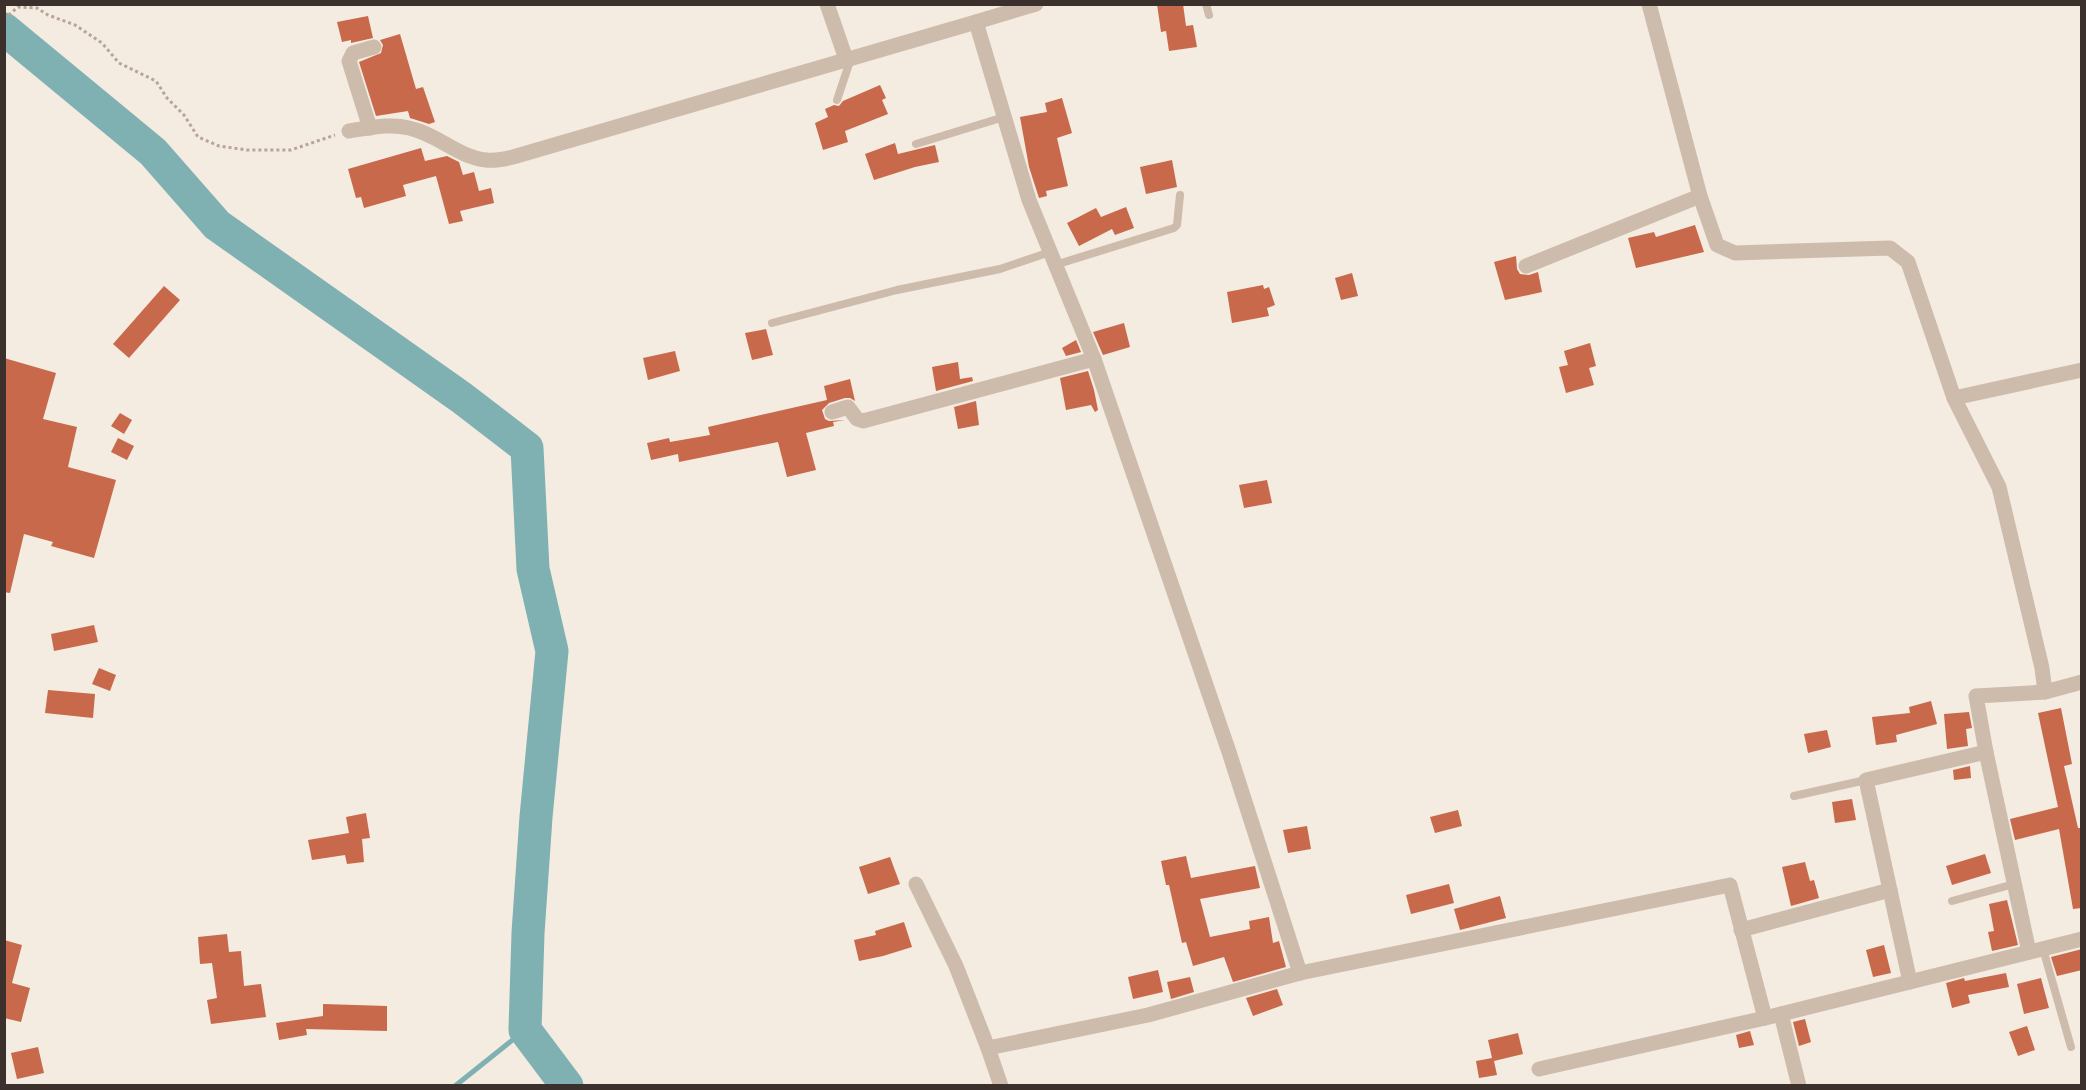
<svg xmlns="http://www.w3.org/2000/svg" width="2086" height="1090" viewBox="0 0 2086 1090" font-family="'Sofia Sans Condensed',sans-serif">
	<style>
		.lines { fill: none; stroke-linecap: round; stroke-linejoin: round }
		.stream { stroke: #7fb0b2; stroke-width: 5 }
		.river { stroke: #7fb0b2; stroke-width: 33 }
		.building { fill: #c8694b }
		.path { stroke: #b9a596; stroke-width: 3; stroke-dasharray: 3 3; stroke-linecap: butt }
		.lane { stroke: #cdbbac; stroke-width: 8 }
		.street { stroke: #cdbbac; stroke-width: 15 }
	</style>
	<rect width="100%" height="100%" fill="#f4ebe1"/>
	<g class="lines">
		<polyline class="stream" points="455,1086 525,1030"/>
		<polyline class="river" points="4,29 153,152 217,225 462,398 527,448 533,569 552,651 536,817 528,933 525,1030 567,1086"/>
	</g>
	<g class="building">
		<polygon points="1157,4 1183,4 1186,26 1193,25 1197,47 1169,51 1166,31 1161,32"/>
		<polygon points="368,16 373,38 351,43 351,40 342,42 337,22"/>
		<polygon points="400,34 416,89 423,87 435,122 429,124 410,118 408,111 376,116 359,62 381,53 383,45 380,40"/>
		<polygon points="880,85 886,98 882,100 888,114 845,131 848,142 823,150 815,123 828,117 825,109 834,105 839,106 843,101"/>
		<polygon points="1062,98 1072,133 1057,138 1068,186 1046,191 1047,196 1039,198 1029,167 1020,117 1047,112 1045,103"/>
		<polygon points="895,143 898,154 935,145 939,162 915,167 874,180 865,154"/>
		<polygon points="421,148 425,161 447,156 459,162 463,175 474,172 479,191 491,188 494,203 460,211 463,221 449,224 436,176 403,185 406,196 364,208 361,197 356,198 348,169"/>
		<polygon points="1172,160 1177,187 1146,194 1140,167"/>
		<polygon points="1126,207 1134,228 1115,235 1112,229 1079,246 1067,223 1096,208 1101,217"/>
		<polygon points="1695,225 1704,252 1636,268 1628,238 1654,232 1656,237"/>
		<polygon points="1516,256 1517,269 1520,274 1529,275 1538,272 1542,292 1505,300 1494,262"/>
		<polygon points="1352,273 1358,296 1341,300 1335,278"/>
		<polygon points="1263,285 1264,289 1269,287 1275,305 1267,308 1269,316 1232,323 1227,292"/>
		<polygon points="164,286 180,300 129,358 113,344"/>
		<polygon points="1124,323 1130,347 1103,355 1093,332"/>
		<polygon points="766,329 773,355 752,360 745,333"/>
		<polygon points="1076,340 1081,352 1066,356 1062,348"/>
		<polygon points="1590,343 1596,366 1589,368 1594,385 1566,393 1559,367 1568,365 1564,351"/>
		<polygon points="675,351 680,371 648,380 643,358"/>
		<polygon points="4,358 56,373 43,419 77,427 68,467 116,480 94,558 51,546 53,542 24,534 10,593 4,592"/>
		<polygon points="958,362 960,379 972,377 973,381 936,391 932,367"/>
		<polygon points="1088,371 1094,390 1098,410 1095,412 1091,405 1066,410 1060,378"/>
		<polygon points="850,379 855,401 850,398 845,398 829,403 822,410 825,419 829,421 845,420 833,422 834,426 806,433 816,470 787,477 778,442 679,462 678,454 651,460 647,443 669,438 670,442 710,435 708,427 827,400 824,386"/>
		<polygon points="976,401 979,425 958,429 954,407"/>
		<polygon points="120,413 132,420 124,434 111,426"/>
		<polygon points="118,438 134,446 127,460 111,452"/>
		<polygon points="1267,480 1272,503 1244,508 1239,485"/>
		<polygon points="94,625 98,642 54,651 51,634"/>
		<polygon points="99,668 116,675 110,691 92,684"/>
		<polygon points="48,690 95,694 93,718 45,713"/>
		<polygon points="1931,701 1937,724 1896,735 1897,742 1876,745 1872,717 1910,713 1909,707"/>
		<polygon points="2061,708 2072,764 2064,766 2078,828 2082,828 2082,908 2073,909 2059,829 2015,840 2010,819 2058,807 2038,713"/>
		<polygon points="1969,712 1972,728 1966,729 1968,746 1947,749 1944,714"/>
		<polygon points="1827,730 1831,747 1808,753 1804,734"/>
		<polygon points="1970,766 1971,778 1954,780 1953,770"/>
		<polygon points="1852,799 1856,820 1835,823 1832,802"/>
		<polygon points="1458,810 1462,826 1435,833 1430,817"/>
		<polygon points="366,813 370,838 362,839 364,862 347,864 345,855 312,860 308,840 349,833 346,817"/>
		<polygon points="1307,826 1311,849 1288,853 1283,830"/>
		<polygon points="1985,854 1991,873 1952,885 1946,866"/>
		<polygon points="1186,856 1191,878 1255,866 1260,888 1200,899 1210,937 1250,929 1249,921 1269,917 1273,943 1279,941 1286,967 1233,982 1224,957 1193,966 1186,942 1182,943 1169,885 1166,885 1161,861"/>
		<polygon points="890,857 900,884 868,894 859,867"/>
		<polygon points="1805,862 1810,881 1814,880 1819,898 1791,906 1782,867"/>
		<polygon points="1449,884 1454,903 1411,914 1406,895"/>
		<polygon points="1500,896 1506,918 1460,930 1454,909"/>
		<polygon points="2007,900 2018,945 1992,951 1988,932 1994,931 1989,904"/>
		<polygon points="904,922 912,947 883,956 859,961 854,940 876,935 875,931"/>
		<polygon points="227,934 229,952 241,951 244,986 261,984 266,1017 211,1024 207,1000 217,998 212,963 200,964 198,937"/>
		<polygon points="4,940 22,945 12,983 30,988 21,1022 4,1018"/>
		<polygon points="1884,945 1891,973 1873,977 1866,950"/>
		<polygon points="2082,949 2082,970 2057,976 2051,957"/>
		<polygon points="1158,970 1163,992 1133,999 1128,977"/>
		<polygon points="2006,973 2009,987 1968,995 1970,1003 1952,1008 1946,983 1964,978 1965,981"/>
		<polygon points="1190,977 1194,992 1171,999 1167,982"/>
		<polygon points="2041,978 2049,1008 2024,1014 2017,984"/>
		<polygon points="1277,989 1283,1005 1253,1016 1246,998"/>
		<polygon points="323,1004 387,1006 387,1031 306,1029 307,1035 279,1040 276,1023 323,1016"/>
		<polygon points="1805,1019 1811,1042 1799,1046 1793,1022"/>
		<polygon points="2027,1026 2035,1050 2018,1056 2009,1032"/>
		<polygon points="1750,1031 1754,1045 1739,1048 1736,1035"/>
		<polygon points="1518,1033 1523,1054 1494,1061 1497,1075 1479,1078 1476,1061 1492,1058 1488,1040"/>
		<polygon points="38,1047 44,1073 17,1079 11,1053"/>
	</g>
	<g class="lines">
		<polyline class="path" points="4,19 18,7 37,8 48,15 75,25 102,43 119,63 156,81 167,98 184,115 198,137 219,146 247,150 291,150 335,135"/>
		<g class="lane">
			<polyline points="1206,4 1209,15"/>
			<polyline points="837,100 851,58"/>
			<polyline points="916,144 1004,117"/>
			<polyline points="1055,265 1174,228 1177,225 1180,195"/>
			<polyline points="772,323 897,290 1000,269 1050,252"/>
			<polyline points="1794,796 1866,780"/>
			<polyline points="1952,901 2014,884"/>
			<polyline points="2043,949 2071,1047"/>
		</g>
		<g class="street">
			<polyline points="827,4 846,59"/>
			<polyline points="1036,4 976,22 1029,200 1094,359 1229,752 1300,973"/>
			<polyline points="1649,4 1700,196 1717,245 1735,253 1890,248 1908,262 1954,398"/>
			<polyline points="370,128 349,61 353,53 374,47"/>
			<path d="M349,131C370,128 389,123 409,128C437,134 458,157 486,160C494,161 505,159 513,157L976,22"/>
			<polyline points="1526,266 1700,196"/>
			<polyline points="832,412 848,407 857,419 863,421 1094,359"/>
			<polyline points="2045,692 2082,682"/>
			<polyline points="916,884 956,966 988,1048"/>
			<polyline points="1741,930 1890,890"/>
			<polyline points="2029,952 1986,752 1976,696 2045,692 2042,668 1999,487 1954,398 2082,370"/>
			<polyline points="1910,982 1866,780 1986,752"/>
			<polyline points="1781,1014 1799,1086"/>
			<polyline points="1539,1069 1765,1018"/>
			<polyline points="1001,1086 988,1048 1148,1015 1300,973 1730,885 1765,1018 2082,939"/>
		</g>
	</g>
	<rect width="2086" height="1090" fill="none" stroke="#3b302b" stroke-width="12"/>
</svg>
